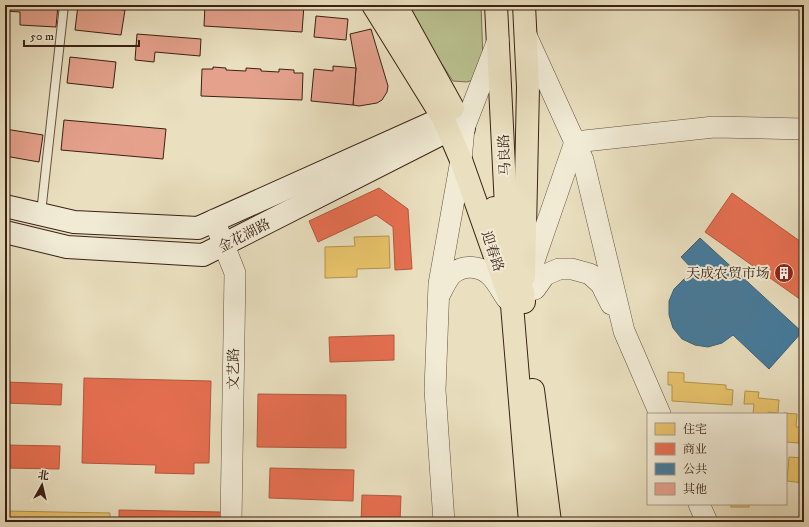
<svg xmlns="http://www.w3.org/2000/svg" width="809" height="527" viewBox="0 0 809 527" font-family="'IM FELL DW Pica','Noto Serif SC',serif">
	<style>
		.green { fill: #bac190; stroke: #7a7152 }
		.homes { fill: #e9c46a; stroke: #b49350 }
		.shops { fill: #e76f51; stroke: #b3583f }
		.public { fill: #457b9d; stroke: #426074 }
		.building { fill: #e5a18c; stroke: #3a2114 }
		.lines { fill: none; stroke-linecap: round; stroke-linejoin: round }
		.service-casing { stroke: #66513f; stroke-width: 10 }
		.tertiary-casing { stroke: #66513f; stroke-width: 22 }
		.secondary-casing { stroke: #3a2114; stroke-width: 24 }
		.trunk-casing { stroke: #3a2114; stroke-width: 24 }
		.service { stroke: #f1ebd6; stroke-width: 8 }
		.tertiary { stroke: #f1ebd6; stroke-width: 21 }
		.secondary { stroke: #f1ebd6; stroke-width: 22 }
		.trunk { stroke: #eae0c0; stroke-width: 22 }
		.labels { text-anchor: middle; stroke-width: 4; stroke-linejoin: round; paint-order: stroke }
		.street-label { font-size: 14px; fill: #3a2114; stroke: #f1ebd6 }
		.poi-label { font-size: 14px; fill: #3a2114; stroke: #f1ebd6; text-anchor: end }
	</style>
	<rect width="100%" height="100%" fill="#eae0c0"/>
	<filter id="stains"><feTurbulence type="fractalNoise" baseFrequency=".005" numOctaves="4"/><feColorMatrix values="0 0 0 0 .2 0 0 0 0 .09 0 0 0 0 .02 0 0 0 .5 -.17"/></filter>
	<radialGradient id="worn" r=".72"><stop offset=".6" stop-color="#630" stop-opacity="0"/><stop offset="1" stop-color="#630" stop-opacity=".3"/></radialGradient>
	<polygon class="green" points="408,5 481,5 483,60 475,79 467,82 453,81 411,17"/>
	<g class="homes">
		<rect x="741" y="5" width="63" height="2"/>
		<polygon points="389,236 390,268 357,269 357,277 325,278 325,247 355,246 354,237"/>
		<polygon points="668,372 684,373 684,382 726,385 726,389 733,390 732,405 672,401 672,385 668,385"/>
		<polygon points="745,391 759,392 758,398 779,400 778,413 768,412 768,414 753,414 754,404 744,404"/>
		<polygon points="784,413 797,414 796,427 800,427 799,443 786,442 786,414"/>
		<polygon points="789,457 804,458 804,483 787,481"/>
		<rect x="731" y="504" width="18" height="3"/>
		<polygon points="5,511 110,513 110,522 5,522"/>
	</g>
	<g class="shops">
		<polygon points="379,188 408,209 412,269 395,270 393,227 376,215 318,242 309,221"/>
		<polygon points="732,193 804,244 804,302 705,232"/>
		<polygon points="394,335 394,360 330,362 329,337"/>
		<polygon points="84,378 211,381 209,463 194,463 194,474 155,473 156,465 82,463"/>
		<polygon points="5,382 62,384 61,405 5,403"/>
		<polygon points="258,394 346,395 346,448 257,447"/>
		<polygon points="5,445 60,446 59,469 5,468"/>
		<polygon points="270,468 354,470 353,501 269,498"/>
		<polygon points="362,495 401,496 400,522 361,522"/>
		<polygon points="119,510 221,512 221,522 119,522"/>
	</g>
	<polygon class="public" points="700,238 802,332 769,369 733,335 722,343 708,347 695,345 682,339 673,328 669,315 669,301 674,289 684,279 696,273 681,257"/>
	<g class="building">
		<polygon points="5,5 58,5 56,27 20,25 20,12 5,11"/>
		<polygon points="78,5 125,10 121,35 75,30"/>
		<polygon points="205,5 304,5 302,32 204,26"/>
		<polygon points="305,5 345,5 345,7 305,6"/>
		<polygon points="316,16 348,19 346,40 314,37"/>
		<polygon points="371,29 388,86 387,92 382,100 377,103 359,106 353,105 356,68 350,34"/>
		<polygon points="137,34 201,39 200,56 155,52 154,62 135,60"/>
		<polygon points="70,57 116,62 113,88 67,83"/>
		<polygon points="333,66 356,68 353,105 311,101 314,69 333,71"/>
		<polygon points="213,67 226,68 226,70 246,71 246,68 261,69 261,71 279,72 279,69 294,70 294,73 303,73 302,100 201,96 202,69 213,69"/>
		<polygon points="64,120 166,129 163,159 61,150"/>
		<polygon points="5,129 43,135 39,162 5,156"/>
	</g>
	<g class="lines">
		<g class="service-casing">
			<polyline id="service" points="41,213 64,5"/>
		</g>
		<g class="tertiary-casing">
			<g id="tertiary">
				<polyline points="526,35 583,160 624,331 660,414"/>
				<polyline points="214,220 235,273 231,522"/>
				<polyline points="526,284 575,142 714,127 804,129"/>
				<polyline points="523,292 535,289 545,275 559,269 572,269 590,274 601,284 611,304"/>
				<path d="M440,294C443,288 446,281 451,275C462,264 480,265 491,276C497,282 502,292 507,299"/>
				<polyline points="699,504 707,522"/>
				<polyline points="444,522 435,390 439,284 461,160 464,128 498,40"/>
			</g>
		</g>
		<g class="secondary-casing">
			<g id="secondary">
				<polyline points="5,206 74,222 198,228 443,118"/>
				<polyline points="5,232 67,247 203,255 449,130 464,128"/>
			</g>
		</g>
		<g class="trunk-casing">
			<g id="trunk">
				<polyline points="373,5 443,118 461,160 512,305 530,522"/>
				<polyline points="396,5 453,108"/>
				<polyline points="496,5 507,228"/>
				<polyline points="524,5 528,87 524,277"/>
				<polyline points="494,208 523,292 524,302"/>
				<polyline points="533,390 550,522"/>
			</g>
		</g>
		<use href="#service" class="service"/>
		<use href="#tertiary" class="tertiary"/>
		<use href="#secondary" class="secondary"/>
		<use href="#trunk" class="trunk"/>
	</g>
	<defs>
		<g id="building-disc" transform="scale(1)"><circle r="9.5" fill="#8f2418" stroke="#f1ebd6"/><path d="M-4-6H4V6H1V3H-1V6H-4ZM-2.5-4.3h1.7v1.8h-1.7ZM.8-4.3h1.7v1.8H.8ZM-2.5-1h1.7V.8h-1.7ZM.8-1h1.7V.8H.8Z" fill="#fff"/></g>
	</defs>
	<g fill-rule="evenodd">
		<use href="#building-disc" x="784" y="273"/>
	</g>
	<g class="labels">
		<g class="street-label">
			<text transform="translate(504 155) rotate(-93)" y="5">马良路</text>
			<text transform="translate(244 235) rotate(-27)" y="5">金花湖路</text>
			<text transform="translate(493 251) rotate(71)" y="5">迎春路</text>
			<text transform="translate(233 369) rotate(-89)" y="5">文艺路</text>
		</g>
		<g class="poi-label">
			<text x="770" y="278">天成农贸市场</text>
		</g>
	</g>
	<rect width="809" height="527" fill="none" stroke="#eae0c0" stroke-width="20"/>
	<rect x="6" y="6" width="797" height="515" fill="none" stroke="#3a2114" stroke-width="2"/>
	<rect x="10" y="10" width="789" height="507" fill="none" stroke="#3a2114"/>
	<rect x="647" y="413" width="140" height="92" fill="#f1ebd6" stroke="#a89a88"/>
	<rect x="655" y="423" width="20" height="12" fill="#e9c46a" stroke="#a89a88"/>
	<text x="683" y="433" font-size="12" fill="#3a2114">住宅</text>
	<rect x="655" y="443" width="20" height="12" fill="#e76f51" stroke="#a89a88"/>
	<text x="683" y="453" font-size="12" fill="#3a2114">商业</text>
	<rect x="655" y="463" width="20" height="12" fill="#457b9d" stroke="#a89a88"/>
	<text x="683" y="473" font-size="12" fill="#3a2114">公共</text>
	<rect x="655" y="483" width="20" height="12" fill="#e5a18c" stroke="#a89a88"/>
	<text x="683" y="493" font-size="12" fill="#3a2114">其他</text>
	<g transform="translate(42 485) rotate(8)" stroke="#f1ebd6" stroke-width="3" paint-order="stroke">
	<path d="M0-3L7 15L0 10L-7 15Z" fill="#3a2114"/>
	<text y="-6" font-size="11" font-weight="bold" text-anchor="middle" fill="#3a2114">北</text>
	</g>
	<path d="M24 40v6h115v-6" fill="none" stroke="#3a2114" stroke-width="2"/>
	<text x="30" y="40" font-size="12" fill="#3a2114" stroke="#f1ebd6" stroke-width="3" paint-order="stroke">50 m</text>
	<rect width="100%" height="100%" filter="url(#stains)"/>
	<rect width="100%" height="100%" fill="url(#worn)"/>
</svg>
